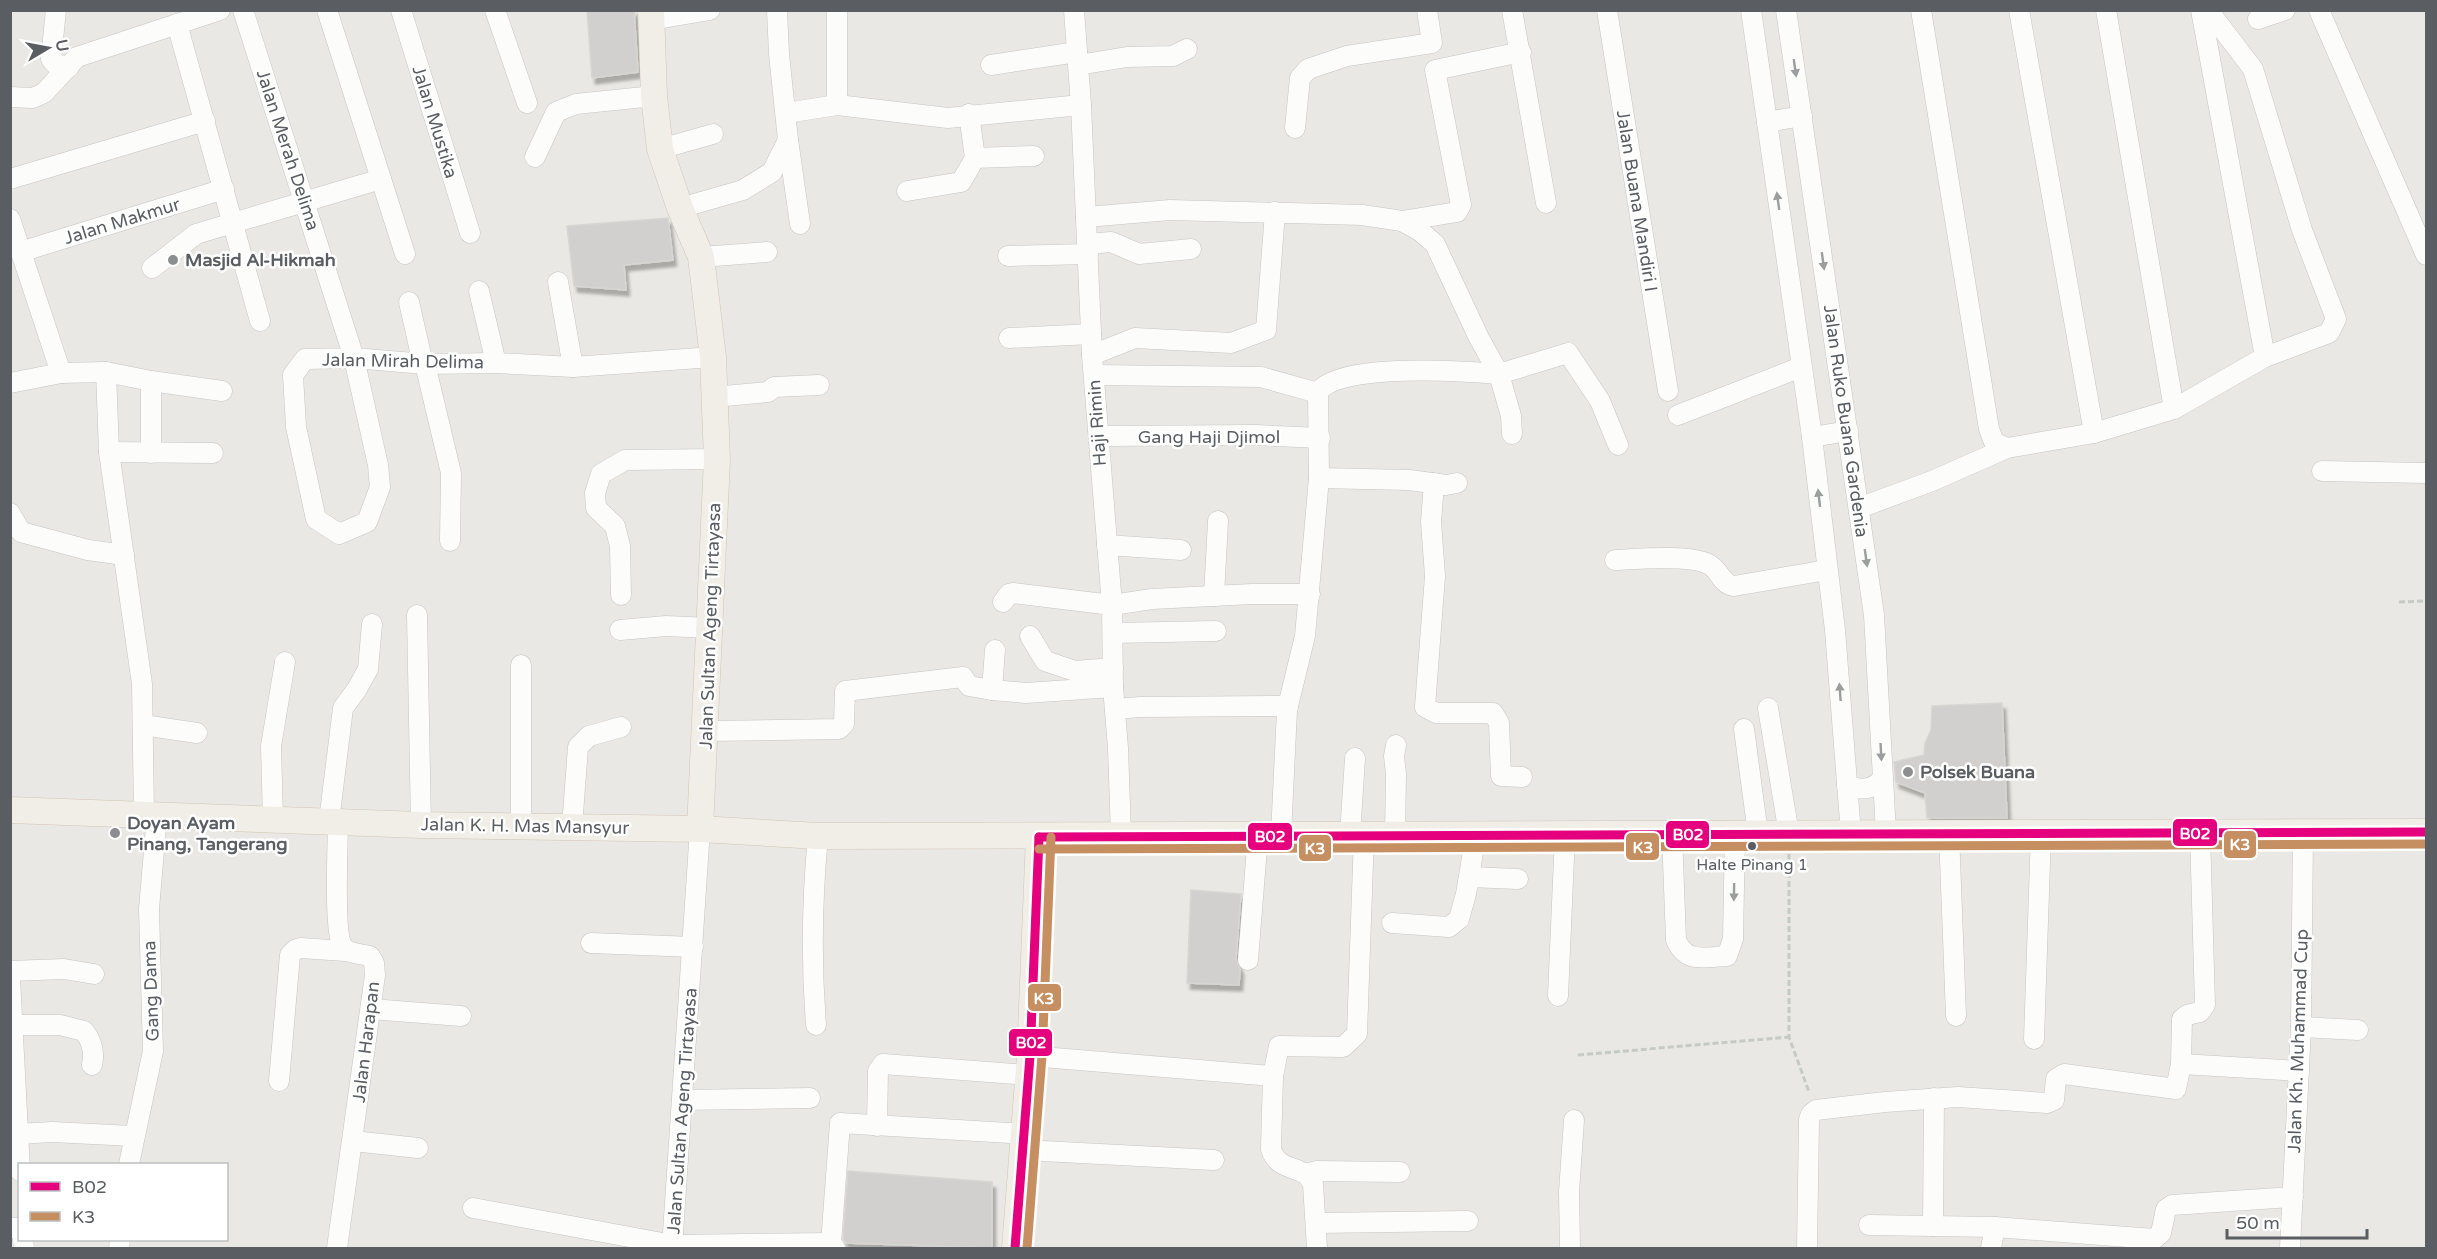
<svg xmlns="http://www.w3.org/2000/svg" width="2437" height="1259" viewBox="0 0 2437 1259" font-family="'Varela Round',sans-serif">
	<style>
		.building { fill: #d1d0ce; stroke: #d8d6d3; stroke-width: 1.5; filter: url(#shadow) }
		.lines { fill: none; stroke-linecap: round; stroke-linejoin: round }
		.minor-casing { stroke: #c5c5c5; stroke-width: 21 }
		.major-casing { stroke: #d0c5b3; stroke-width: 27 }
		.path { stroke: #c6cac6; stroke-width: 3; stroke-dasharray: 6 3; stroke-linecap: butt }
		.minor { stroke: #fcfcfb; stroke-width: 20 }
		.major { stroke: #f1eee7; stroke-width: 26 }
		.bus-1-casing { stroke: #fff; stroke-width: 14 }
		.bus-2-casing { stroke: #fff; stroke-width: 14 }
		.bus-1 { stroke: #e5007d; stroke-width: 9 }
		.bus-2 { stroke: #c68f61; stroke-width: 9 }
		.oneway { fill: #9b9d9f }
		.poi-dot { fill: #8c8e90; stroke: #fff; stroke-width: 2 }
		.bus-dot { fill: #5a5e62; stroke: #fff; stroke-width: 2 }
		.labels { text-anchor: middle; stroke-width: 5; stroke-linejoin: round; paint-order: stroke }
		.bus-label { font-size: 16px; fill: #5a5e62; stroke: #fff }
		.street-label { font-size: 18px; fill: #5a5e62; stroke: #fff }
		.poi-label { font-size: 18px; font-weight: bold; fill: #5a5e62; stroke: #fff; text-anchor: start }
		.line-badge { stroke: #fff; stroke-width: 2 }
		.badge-label { font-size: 16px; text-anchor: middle; font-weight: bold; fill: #fff }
	</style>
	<defs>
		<filter id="shadow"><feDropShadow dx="3.5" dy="6" stdDeviation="1.5" flood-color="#0004"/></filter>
	</defs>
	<rect width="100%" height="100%" fill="#e9e8e4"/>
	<g class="building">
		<polygon points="587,10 634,10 638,72 592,78"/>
		<polygon points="668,218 673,260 624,265 626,290 574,286 567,226"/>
		<polygon points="2002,703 2007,818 1927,818 1925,793 1896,782 1894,762 1924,755 1925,743 1931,730 1932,706"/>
		<polygon points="1191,890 1241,894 1236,959 1240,969 1239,985 1187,983"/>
		<polygon points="848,1171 992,1182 992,1248 846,1243 843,1239"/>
	</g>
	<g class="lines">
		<g class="minor-casing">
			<g id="minor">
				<polyline points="56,10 51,59 55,64 69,67"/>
				<polyline points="243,10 354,358 378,465 380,487 367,522 339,534 316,519 296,427 293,375 305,359 354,358 425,364 496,363 573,367 713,357"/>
				<polyline points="327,10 405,254"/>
				<polyline points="401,10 470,233"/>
				<polyline points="495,10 527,103"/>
				<polyline points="777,10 779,54 788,140 800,224"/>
				<polyline points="1074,10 1081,105 1092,355 1112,605 1113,687 1118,748 1121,835"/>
				<polyline points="1512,10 1546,203"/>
				<polyline points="1607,10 1668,391"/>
				<polyline points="1751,10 1812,437 1835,630 1851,834"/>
				<polyline points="1786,10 1874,615 1886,833"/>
				<polyline points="1921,10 1989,429 1994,442 2007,448"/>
				<polyline points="2019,10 2094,433"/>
				<polyline points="2106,10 2174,409"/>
				<polyline points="2201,10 2265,357"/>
				<polyline points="2319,10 2426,255"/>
				<polyline points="2258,19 2285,10"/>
				<polyline points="651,20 710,10"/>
				<polyline points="177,24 260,321"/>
				<polyline points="991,65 1077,52"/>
				<polyline points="1078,65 1127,57 1173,56 1187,49"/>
				<polyline points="10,97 33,98 44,93 77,57 220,10"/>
				<polyline points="837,105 837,10"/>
				<polyline points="786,113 837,105 948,118 1081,105"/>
				<polyline points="1767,122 1802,116"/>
				<polyline points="1295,128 1300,78 1308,69 1347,56 1432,43 1427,10"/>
				<polyline points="660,149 713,134"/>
				<polyline points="535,157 556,112 576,104 654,96"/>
				<polyline points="975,158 1034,156"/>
				<polyline points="10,179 205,121"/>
				<polyline points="907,191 961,182 975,158 969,114"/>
				<polyline points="680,208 743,190 772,172 788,140"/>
				<polyline points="1086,217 1170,210 1362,215 1402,221 1420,231 1435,244 1479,338 1499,374 1568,353 1600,401 1618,445"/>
				<polyline points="10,219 61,373"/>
				<polyline points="1402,221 1457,212 1461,205 1435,70 1521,52"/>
				<polyline points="1088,244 1111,242 1139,254 1191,249"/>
				<polyline points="20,252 224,189"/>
				<polyline points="1008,256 1088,254"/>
				<polyline points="701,257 767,252"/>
				<polyline points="152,268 196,234 381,179"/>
				<polyline points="558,282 573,367"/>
				<polyline points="479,291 496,363"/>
				<polyline points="409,302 423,364"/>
				<polyline points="1009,338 1091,334"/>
				<polyline points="1092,355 1135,338 1231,343 1266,330 1275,212"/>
				<polyline points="425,364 451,473 450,541"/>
				<polyline points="106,372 109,452 142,684 144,814"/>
				<polyline points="1094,375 1261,377 1318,393"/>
				<polyline points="151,381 151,453"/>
				<polyline points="10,383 61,373 106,372 151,381 222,391"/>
				<polyline points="714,397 768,392 774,387 819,385"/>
				<polyline points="1678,415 1801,367"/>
				<polyline points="1099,436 1256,435 1320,438"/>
				<polyline points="1812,437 1848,431"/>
				<polyline points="109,452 213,453"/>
				<polyline points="2322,471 2426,473"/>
				<path d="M1319,478L1318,393C1335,362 1466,371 1499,374L1511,416L1512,434"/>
				<polyline points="1434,483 1431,522 1435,576 1425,707 1436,713 1493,713 1499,723 1501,776 1522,777"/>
				<polyline points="1859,508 1932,481 2007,448 2094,433 2174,409 2265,357 2329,333 2336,319 2302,230 2253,69 2208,10"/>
				<polyline points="10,513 21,532 88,550 124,555"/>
				<polyline points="1107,545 1181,550"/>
				<path d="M1615,560C1637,559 1693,554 1710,565C1720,571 1722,585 1734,586L1827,570"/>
				<polyline points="621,595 620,546 615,526 596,508 595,493 601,474 625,460 717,459"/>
				<polyline points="1214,596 1218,521"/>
				<polyline points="1003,602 1009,594 1013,593 1112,605 1152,599 1252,594 1310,594"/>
				<polyline points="417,615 421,825"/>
				<polyline points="620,630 666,626 710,628"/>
				<polyline points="1113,633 1216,631"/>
				<polyline points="1030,636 1045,661 1075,671 1113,668"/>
				<polyline points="995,650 992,690 1026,693 1113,687"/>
				<polyline points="521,665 521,827"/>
				<polyline points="1768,708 1789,834"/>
				<polyline points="1116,709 1140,707 1288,706"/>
				<polyline points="143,725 197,733"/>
				<polyline points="1744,729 1758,834"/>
				<polyline points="706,731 839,729 844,724 845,691 963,677 969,686 992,690"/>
				<path d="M1847,785C1862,791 1871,790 1883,779"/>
				<polyline points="273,819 271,746 285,662"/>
				<polyline points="329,821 343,708 357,689 368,669 372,624"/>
				<polyline points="572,827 578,747 589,736 621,727"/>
				<polyline points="1949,833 1956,1016"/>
				<polyline points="1395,834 1396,774 1394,756 1396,745"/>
				<path d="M1672,834L1676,940C1686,964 1705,957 1727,956L1733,939L1735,834"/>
				<polyline points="1281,835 1287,710 1305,636 1319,478 1409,480 1446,485 1457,483"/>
				<polyline points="1350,835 1355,758"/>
				<polyline points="1469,877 1518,879"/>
				<polyline points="1392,923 1449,927 1459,919 1466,894 1476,834"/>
				<polyline points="591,943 693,947"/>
				<polyline points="1248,960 1258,835"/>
				<polyline points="10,971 64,969 94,974"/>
				<polyline points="10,978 20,1171"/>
				<polyline points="1558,996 1565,834"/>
				<polyline points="371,1009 461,1016"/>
				<path d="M13,1025H60L84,1031C92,1041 95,1052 92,1065"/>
				<path d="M816,1025C811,962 812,899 818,836"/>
				<polyline points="2301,1027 2358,1030"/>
				<polyline points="2034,1039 2041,833"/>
				<polyline points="1030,1056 1273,1076"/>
				<polyline points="2181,1064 2299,1071"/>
				<polyline points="279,1081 290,955 295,950 300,948 346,951"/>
				<polyline points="682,1100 810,1098"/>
				<polyline points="877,1126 878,1071 883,1064 1028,1075"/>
				<polyline points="18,1134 52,1132 133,1136"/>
				<polyline points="353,1141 418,1148"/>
				<polyline points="1024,1150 1214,1160"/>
				<polyline points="129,1164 153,1051 149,909 157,815"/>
				<polyline points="1306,1174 1317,1171 1400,1172"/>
				<polyline points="473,1208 673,1245 831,1243"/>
				<polyline points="1316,1223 1468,1221"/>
				<polyline points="1869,1225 1995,1227 2154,1239 2161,1233 2166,1209 2172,1205 2293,1197"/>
				<polyline points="1933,1226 1934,1098"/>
				<polyline points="10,1228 20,1228"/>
				<polyline points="23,1240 24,1248"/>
				<polyline points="119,1248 120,1240"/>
				<path d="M337,1248L375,975L374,963L370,956C363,954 349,954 344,948C333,937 338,842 338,821"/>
				<polyline points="672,1248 700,829"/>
				<polyline points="835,1248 831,1243 840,1123 1025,1134"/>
				<path d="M1317,1248L1313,1184C1305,1163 1278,1174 1271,1149L1273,1076L1279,1046L1343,1047L1357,1034L1364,835"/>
				<polyline points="1570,1248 1569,1192 1574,1120"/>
				<polyline points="1807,1248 1809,1120 1811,1114 1816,1110 1885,1102 1958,1097 2047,1103 2054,1100 2056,1079 2064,1074 2176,1089 2181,1064 2182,1019 2187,1015 2200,1012 2205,1005 2200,833"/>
				<polyline points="1991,1248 1995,1227"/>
				<polyline points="2290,1248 2301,1027 2303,833"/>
			</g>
		</g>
		<g class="major-casing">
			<g id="major">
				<polyline points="651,10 654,96 660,149 680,208 701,257 713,357 717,459 700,829"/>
				<polyline points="10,810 421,825 700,829 818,836 2426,832"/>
				<polyline points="1015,1248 1030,1056 1039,837"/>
			</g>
		</g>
		<g class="path">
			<polyline points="2399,602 2426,601"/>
			<polyline points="1789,854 1789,1037 1809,1092"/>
			<polyline points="1578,1055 1789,1037"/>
		</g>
		<use href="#minor" class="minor"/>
		<use href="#major" class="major"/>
		<g class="bus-1-casing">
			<g id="bus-1">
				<polyline points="1039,837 2426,832"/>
				<polyline points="1015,1248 1030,1056 1039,837"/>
			</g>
		</g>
		<g class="bus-2-casing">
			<g id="bus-2">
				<polyline points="1039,849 2426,844"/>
				<polyline points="1027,1248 1042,1056 1051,837"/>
			</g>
		</g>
		<use href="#bus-1" class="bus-1"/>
		<use href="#bus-2" class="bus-2"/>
	</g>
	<defs><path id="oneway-solid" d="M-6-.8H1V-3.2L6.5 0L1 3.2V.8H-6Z" transform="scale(1.5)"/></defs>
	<g class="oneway">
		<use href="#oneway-solid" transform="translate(1795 68) rotate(82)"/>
		<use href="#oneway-solid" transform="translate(1778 201) rotate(-98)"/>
		<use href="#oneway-solid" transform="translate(1823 261) rotate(82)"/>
		<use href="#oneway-solid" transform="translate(1819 498) rotate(-97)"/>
		<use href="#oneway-solid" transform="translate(1866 558) rotate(82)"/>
		<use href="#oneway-solid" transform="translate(1840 692) rotate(-94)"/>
		<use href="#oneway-solid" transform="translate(1881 752) rotate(87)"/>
		<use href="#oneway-solid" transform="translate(1734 892) rotate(91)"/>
	</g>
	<g class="poi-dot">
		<circle cx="173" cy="260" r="6"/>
		<circle cx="1908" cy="772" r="6"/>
		<circle cx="115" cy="833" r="6"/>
	</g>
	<circle class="bus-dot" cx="1752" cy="846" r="5"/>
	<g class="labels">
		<g class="bus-label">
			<text x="1752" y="870">Halte Pinang 1</text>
		</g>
		<g class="street-label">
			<text transform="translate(435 122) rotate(73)" y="6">Jalan Mustika</text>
			<text transform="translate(288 150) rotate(72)" y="6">Jalan Merah Delima</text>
			<text transform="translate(1637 201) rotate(81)" y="6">Jalan Buana Mandiri I</text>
			<text transform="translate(122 221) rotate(-17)" y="6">Jalan Makmur</text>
			<text transform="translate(403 361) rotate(1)" y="6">Jalan Mirah Delima</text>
			<text transform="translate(1846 421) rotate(82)" y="6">Jalan Ruko Buana Gardenia</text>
			<text transform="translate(1097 423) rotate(-94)" y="6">Haji Rimin</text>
			<text x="1209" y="443">Gang Haji Djimol</text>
			<text transform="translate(710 626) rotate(-88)" y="6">Jalan Sultan Ageng Tirtayasa</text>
			<text transform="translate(525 826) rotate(1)" y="6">Jalan K. H. Mas Mansyur</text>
			<text transform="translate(151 991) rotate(-92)" y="6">Gang Dama</text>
			<text transform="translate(2298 1041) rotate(-88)" y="6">Jalan Kh. Muhammad Cup</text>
			<text transform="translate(366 1042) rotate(-83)" y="6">Jalan Harapan</text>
			<text transform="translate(682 1111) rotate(-86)" y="6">Jalan Sultan Ageng Tirtayasa</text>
		</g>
		<g class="poi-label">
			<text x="185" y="266">Masjid Al-Hikmah</text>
			<text x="1920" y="778">Polsek Buana</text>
			<text x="127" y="829">Doyan Ayam<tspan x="127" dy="21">Pinang, Tangerang</tspan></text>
		</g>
	</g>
	<g class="line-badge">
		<rect x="2172" y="818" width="46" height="29" rx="6" fill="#e5007d"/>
		<rect x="1665" y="820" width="45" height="29" rx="6" fill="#e5007d"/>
		<rect x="1247" y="822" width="46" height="29" rx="6" fill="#e5007d"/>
		<rect x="2223" y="830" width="34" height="29" rx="6" fill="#c68f61"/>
		<rect x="1625" y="832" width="35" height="29" rx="6" fill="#c68f61"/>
		<rect x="1298" y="834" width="34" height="28" rx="6" fill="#c68f61"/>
		<rect x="1027" y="983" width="35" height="29" rx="6" fill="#c68f61"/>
		<rect x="1008" y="1028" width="45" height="29" rx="6" fill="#e5007d"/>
	</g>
	<g class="badge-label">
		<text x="2195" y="839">B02</text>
		<text x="1688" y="840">B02</text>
		<text x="1270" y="842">B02</text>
		<text x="2240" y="850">K3</text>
		<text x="1643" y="853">K3</text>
		<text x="1315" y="854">K3</text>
		<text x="1044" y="1004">K3</text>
		<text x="1031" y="1048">B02</text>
	</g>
	<rect width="2437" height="1259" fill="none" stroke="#5a5e62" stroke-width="24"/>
	<rect x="18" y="1163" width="210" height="78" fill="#ffffff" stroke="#bdbfc0" stroke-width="1.5"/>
	<rect x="30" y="1182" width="30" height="9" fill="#e5007d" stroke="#bdbfc0" stroke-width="1.5"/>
	<text x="72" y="1193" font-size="18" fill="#5a5e62">B02</text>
	<rect x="30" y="1212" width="30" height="9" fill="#c68f61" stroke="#bdbfc0" stroke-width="1.5"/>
	<text x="72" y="1223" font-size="18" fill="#5a5e62">K3</text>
	<g transform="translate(48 48) rotate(80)" stroke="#ffffff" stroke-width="4.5" paint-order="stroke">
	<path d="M0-4.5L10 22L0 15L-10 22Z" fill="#5a5e62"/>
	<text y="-9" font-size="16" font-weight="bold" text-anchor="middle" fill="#5a5e62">U</text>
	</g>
	<path d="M2227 1229v9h140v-9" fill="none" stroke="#5a5e62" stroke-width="3"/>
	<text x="2236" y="1229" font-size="18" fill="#5a5e62" stroke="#ffffff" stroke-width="4.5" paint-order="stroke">50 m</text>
</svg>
